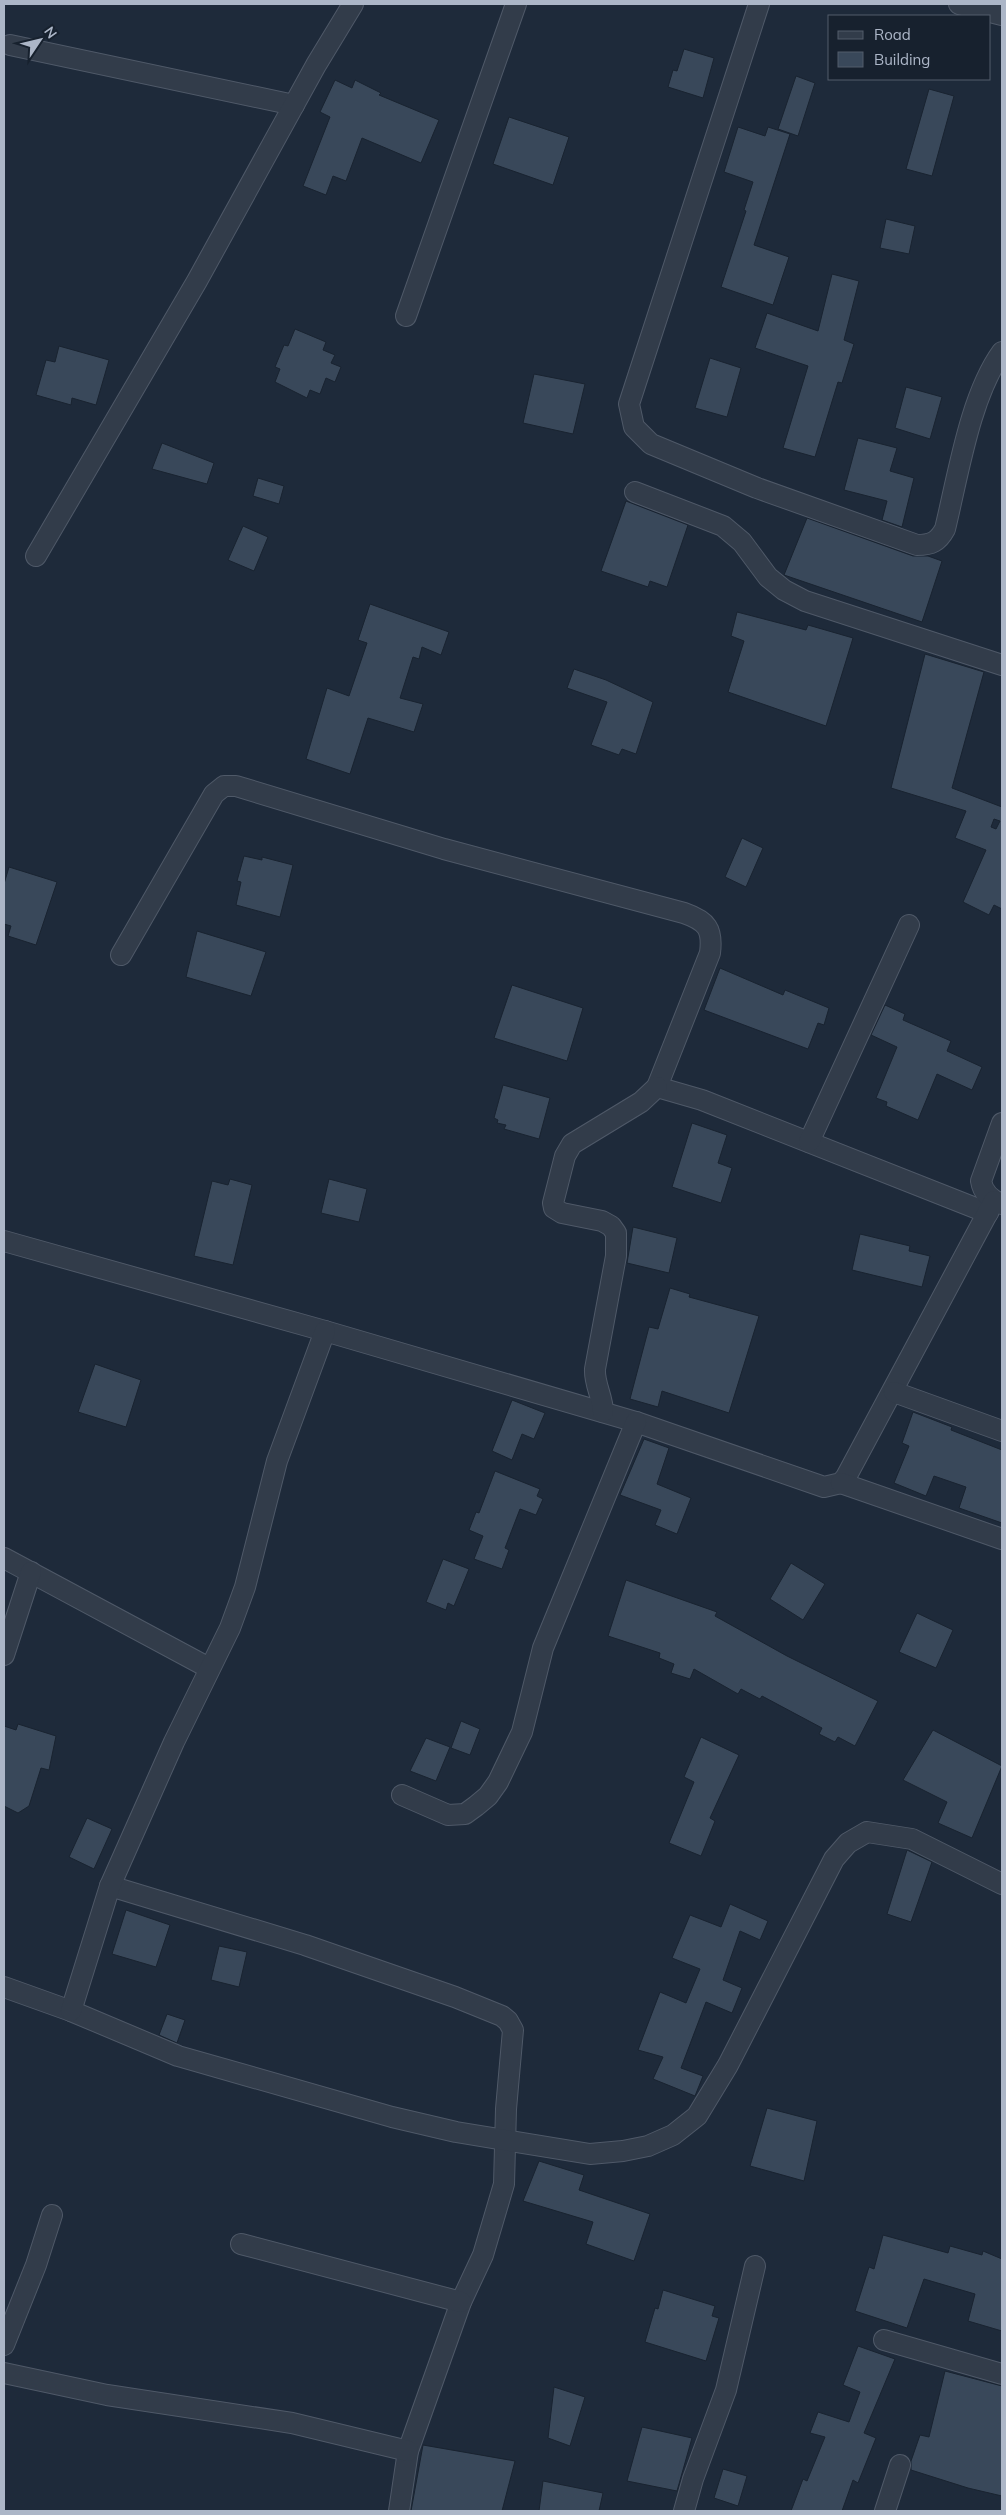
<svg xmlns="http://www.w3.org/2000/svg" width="1006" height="2515" viewBox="0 0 1006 2515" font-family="Mulish,sans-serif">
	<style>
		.building { fill: #39485a; stroke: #192330; fill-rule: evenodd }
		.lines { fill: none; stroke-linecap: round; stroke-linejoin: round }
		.street-casing { stroke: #4f5968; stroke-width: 22 }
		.street { stroke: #323c4a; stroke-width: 20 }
	</style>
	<rect width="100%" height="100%" fill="#1e2a3a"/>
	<g class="building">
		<polygon points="684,49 714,58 703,98 668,87 673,70 677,71"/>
		<polygon points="796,76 815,83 798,136 778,129"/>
		<polygon points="335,80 352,88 355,80 381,93 379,95 439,120 421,163 362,138 346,181 333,176 326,195 303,186 330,117 320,112"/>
		<polygon points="929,89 954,96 932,176 906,169"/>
		<polygon points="509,117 569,137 553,185 493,164"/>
		<polygon points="738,127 765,136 768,127 790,134 754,245 789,257 773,305 721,287 746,211 744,210 753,182 724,172"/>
		<polygon points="886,219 915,226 909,254 880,248"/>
		<polygon points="832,274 859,281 844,340 854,344 842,383 838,382 815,457 783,448 808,366 755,348 767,313 818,331"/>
		<polygon points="295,329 326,342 323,350 335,355 331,363 341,367 335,382 326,378 320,394 310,390 307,398 275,382 280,369 275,367 284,345 288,346"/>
		<polygon points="59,346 109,360 96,405 72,398 71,405 36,395 46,360 55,362"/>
		<polygon points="710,358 741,368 727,417 695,408"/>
		<polygon points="534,374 585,384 573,434 523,423"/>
		<polygon points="906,387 942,397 930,439 895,428"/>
		<polygon points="858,438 897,448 890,471 914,478 902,527 882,520 887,501 844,490"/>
		<polygon points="162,443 214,463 207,484 152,469"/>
		<polygon points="258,478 284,486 279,504 253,496"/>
		<polygon points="626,501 688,525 667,587 650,581 648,587 601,571"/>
		<polygon points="807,518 913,556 928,556 942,561 922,622 784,575"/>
		<polygon points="243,526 268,537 254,571 228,560"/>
		<polygon points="370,604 449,632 441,655 422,647 419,659 413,657 400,698 423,704 414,732 368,718 350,774 306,759 327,688 349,696 367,643 358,640"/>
		<polygon points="737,612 806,630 808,625 853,638 826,726 728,692 744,641 731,636"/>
		<path d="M925,654L984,672L952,788L1002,807V909L994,905L989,915L963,902L986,850L955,838L966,811L891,788ZM994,819L1000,821L996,829L991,827Z"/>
		<polygon points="574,669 606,680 653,702 636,754 622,749 619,755 591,745 607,702 567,688"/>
		<polygon points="742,838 763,848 746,887 725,877"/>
		<polygon points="244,856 262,860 262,857 293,865 280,917 236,905 241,882 237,881"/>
		<polygon points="9,867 57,882 36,945 8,936 11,926 4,924 4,884"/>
		<polygon points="197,931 266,952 251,996 186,977"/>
		<polygon points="720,968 783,995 785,990 829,1008 824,1025 818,1023 808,1049 704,1010"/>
		<polygon points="512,985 583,1008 567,1061 494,1038"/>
		<polygon points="885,1005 905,1014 903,1020 951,1041 947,1051 982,1067 972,1090 937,1074 918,1120 886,1106 887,1102 876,1098 897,1047 871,1035"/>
		<polygon points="503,1085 550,1098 539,1139 504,1129 506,1125 497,1123 498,1120 494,1118"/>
		<polygon points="692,1123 727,1135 718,1163 732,1168 721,1203 672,1187"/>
		<polygon points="230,1179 252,1185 233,1265 194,1256 212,1181 228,1185"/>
		<polygon points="329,1179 367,1189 359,1222 321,1213"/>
		<polygon points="633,1227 677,1238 669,1273 627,1263"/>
		<polygon points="860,1234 910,1246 909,1251 930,1256 922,1287 852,1270"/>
		<polygon points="670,1288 690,1294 689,1297 759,1316 729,1413 662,1391 658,1407 630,1399 649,1327 658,1329"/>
		<polygon points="95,1364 141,1380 126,1427 78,1412"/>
		<polygon points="512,1400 545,1413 534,1439 522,1434 512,1460 492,1451"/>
		<polygon points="913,1412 952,1427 951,1430 1002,1450 1002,1523 959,1508 966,1487 934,1476 926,1496 894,1483 909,1446 902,1443"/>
		<polygon points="644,1439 669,1448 657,1484 691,1498 677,1534 655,1525 661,1510 620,1495"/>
		<polygon points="495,1471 540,1489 537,1496 543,1499 536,1515 520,1509 505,1548 509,1550 502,1569 474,1559 483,1536 469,1530 476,1512 479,1513"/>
		<polygon points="443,1559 469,1569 454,1606 448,1603 446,1610 426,1602"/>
		<polygon points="791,1563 825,1584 803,1620 770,1599"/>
		<polygon points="626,1580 717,1612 715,1616 787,1656 878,1701 855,1746 838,1737 835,1742 819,1734 822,1728 762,1696 760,1699 741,1689 738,1694 694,1669 690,1679 671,1673 674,1664 659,1658 660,1653 608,1636"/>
		<polygon points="917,1613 953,1630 936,1668 899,1652"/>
		<polygon points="461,1721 480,1729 470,1755 451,1748"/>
		<polygon points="18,1724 56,1736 49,1770 41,1768 29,1806 18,1813 4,1806 4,1726 16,1730"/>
		<polygon points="933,1730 1002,1766 972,1838 938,1823 947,1802 903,1780"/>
		<polygon points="701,1737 739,1755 710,1818 715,1821 701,1856 669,1843 694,1782 684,1777"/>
		<polygon points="426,1738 450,1747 436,1781 410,1771"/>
		<polygon points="87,1818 112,1829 94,1869 69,1857"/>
		<polygon points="907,1850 932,1862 911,1922 887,1914"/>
		<polygon points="730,1904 768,1921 760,1940 740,1931 723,1980 742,1988 732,2013 706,2002 681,2068 703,2076 695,2096 653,2079 663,2057 638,2050 660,1992 686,2003 700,1969 672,1958 690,1915 721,1927"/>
		<polygon points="126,1910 170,1925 156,1967 112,1954"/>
		<polygon points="219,1946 247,1952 239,1987 211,1980"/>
		<polygon points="167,2014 185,2020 177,2043 159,2035"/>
		<polygon points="767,2108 817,2121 804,2181 750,2166"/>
		<polygon points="539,2161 584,2175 579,2190 650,2214 634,2261 586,2244 593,2222 523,2201"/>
		<polygon points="883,2235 948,2253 950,2246 982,2255 983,2251 1002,2259 1002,2331 968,2321 975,2294 924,2279 907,2328 855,2311 869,2267 874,2269"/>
		<polygon points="663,2290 715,2306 712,2316 719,2318 706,2361 645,2342 655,2308 658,2309"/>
		<polygon points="858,2346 895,2359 864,2433 876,2438 858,2483 853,2480 842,2511 791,2511 803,2479 807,2481 825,2437 810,2433 818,2412 849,2422 860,2392 843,2385"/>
		<polygon points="945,2371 1002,2386 1002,2496 968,2488 911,2470 911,2461 920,2435 929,2437"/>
		<polygon points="554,2387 585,2397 570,2446 548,2438"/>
		<polygon points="642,2427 692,2438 677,2491 627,2481"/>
		<polygon points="423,2445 515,2461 502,2511 411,2511"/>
		<polygon points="723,2469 747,2476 738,2506 714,2498"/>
		<polygon points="543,2481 603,2493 599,2511 539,2511"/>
	</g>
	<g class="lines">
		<g class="street-casing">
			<g id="street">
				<path d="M759,4L629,404L634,427L651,444L757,488L917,545C931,545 938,542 945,529C958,476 970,396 1002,352"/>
				<polyline points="959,4 1002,15"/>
				<polyline points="10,45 294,105"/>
				<polyline points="406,316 516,4"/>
				<polyline points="635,492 723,526 742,542 768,577 784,590 805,601 1002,665"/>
				<polyline points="36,556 197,281 316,65 353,4"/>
				<path d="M121,955L214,794L224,786H236L444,849L684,913C707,921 713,929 710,953L657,1087L702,1100L988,1213"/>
				<path d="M1002,1123L981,1181C983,1193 991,1200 1002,1204"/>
				<polyline points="809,1142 909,925"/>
				<polyline points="4,1241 325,1331 636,1422 824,1487 841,1483 846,1477 994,1201"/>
				<polyline points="894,1392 1002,1431"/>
				<path d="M603,1412C603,1397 594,1384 595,1369L616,1256V1233L611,1226L602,1221L562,1213L554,1208L553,1203L565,1156L572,1144L641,1102L657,1087"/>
				<polyline points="841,1483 1002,1539"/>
				<polyline points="4,1558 209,1668"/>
				<polyline points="4,1655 31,1572"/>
				<polyline points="402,1795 448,1815 465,1814 476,1806 488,1796 498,1782 522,1732 543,1648 636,1422"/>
				<polyline points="110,1886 305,1945 455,1997 502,2016 508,2021 513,2030 506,2109 504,2184 483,2255 461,2302 408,2451 399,2511"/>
				<polyline points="4,1987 71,2011 178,2056 392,2117 456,2132 590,2154 623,2151 648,2146 673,2135 697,2116 728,2065 834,1859 848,1843 867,1832 912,1839 1002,1884"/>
				<polyline points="71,2011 110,1886 174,1742 230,1628 245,1587 277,1461 325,1331"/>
				<polyline points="241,2244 461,2302"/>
				<polyline points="884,2340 1002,2374"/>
				<polyline points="4,2345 36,2265 52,2215"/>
				<polyline points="4,2373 107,2395 292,2423 408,2451"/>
				<polyline points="684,2511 693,2479 726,2390 755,2266"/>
				<polyline points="885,2511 900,2465"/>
			</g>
		</g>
		<use href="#street" class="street"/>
	</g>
	<rect width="1006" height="2515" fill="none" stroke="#acb6c7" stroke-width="10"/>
	<rect x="828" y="15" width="162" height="65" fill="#17212e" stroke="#535d6b"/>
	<rect x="838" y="31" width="25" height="8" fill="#323c4a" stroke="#535d6b"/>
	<text x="874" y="40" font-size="15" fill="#acb6c7">Road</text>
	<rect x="838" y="52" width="25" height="15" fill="#39485a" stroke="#535d6b"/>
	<text x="874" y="65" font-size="15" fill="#acb6c7">Building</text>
	<g transform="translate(40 40) rotate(55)" stroke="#17212e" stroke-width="4" paint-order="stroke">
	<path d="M0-4L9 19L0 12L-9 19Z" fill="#acb6c7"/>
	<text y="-8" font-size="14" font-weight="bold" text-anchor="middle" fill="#acb6c7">N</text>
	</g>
</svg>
